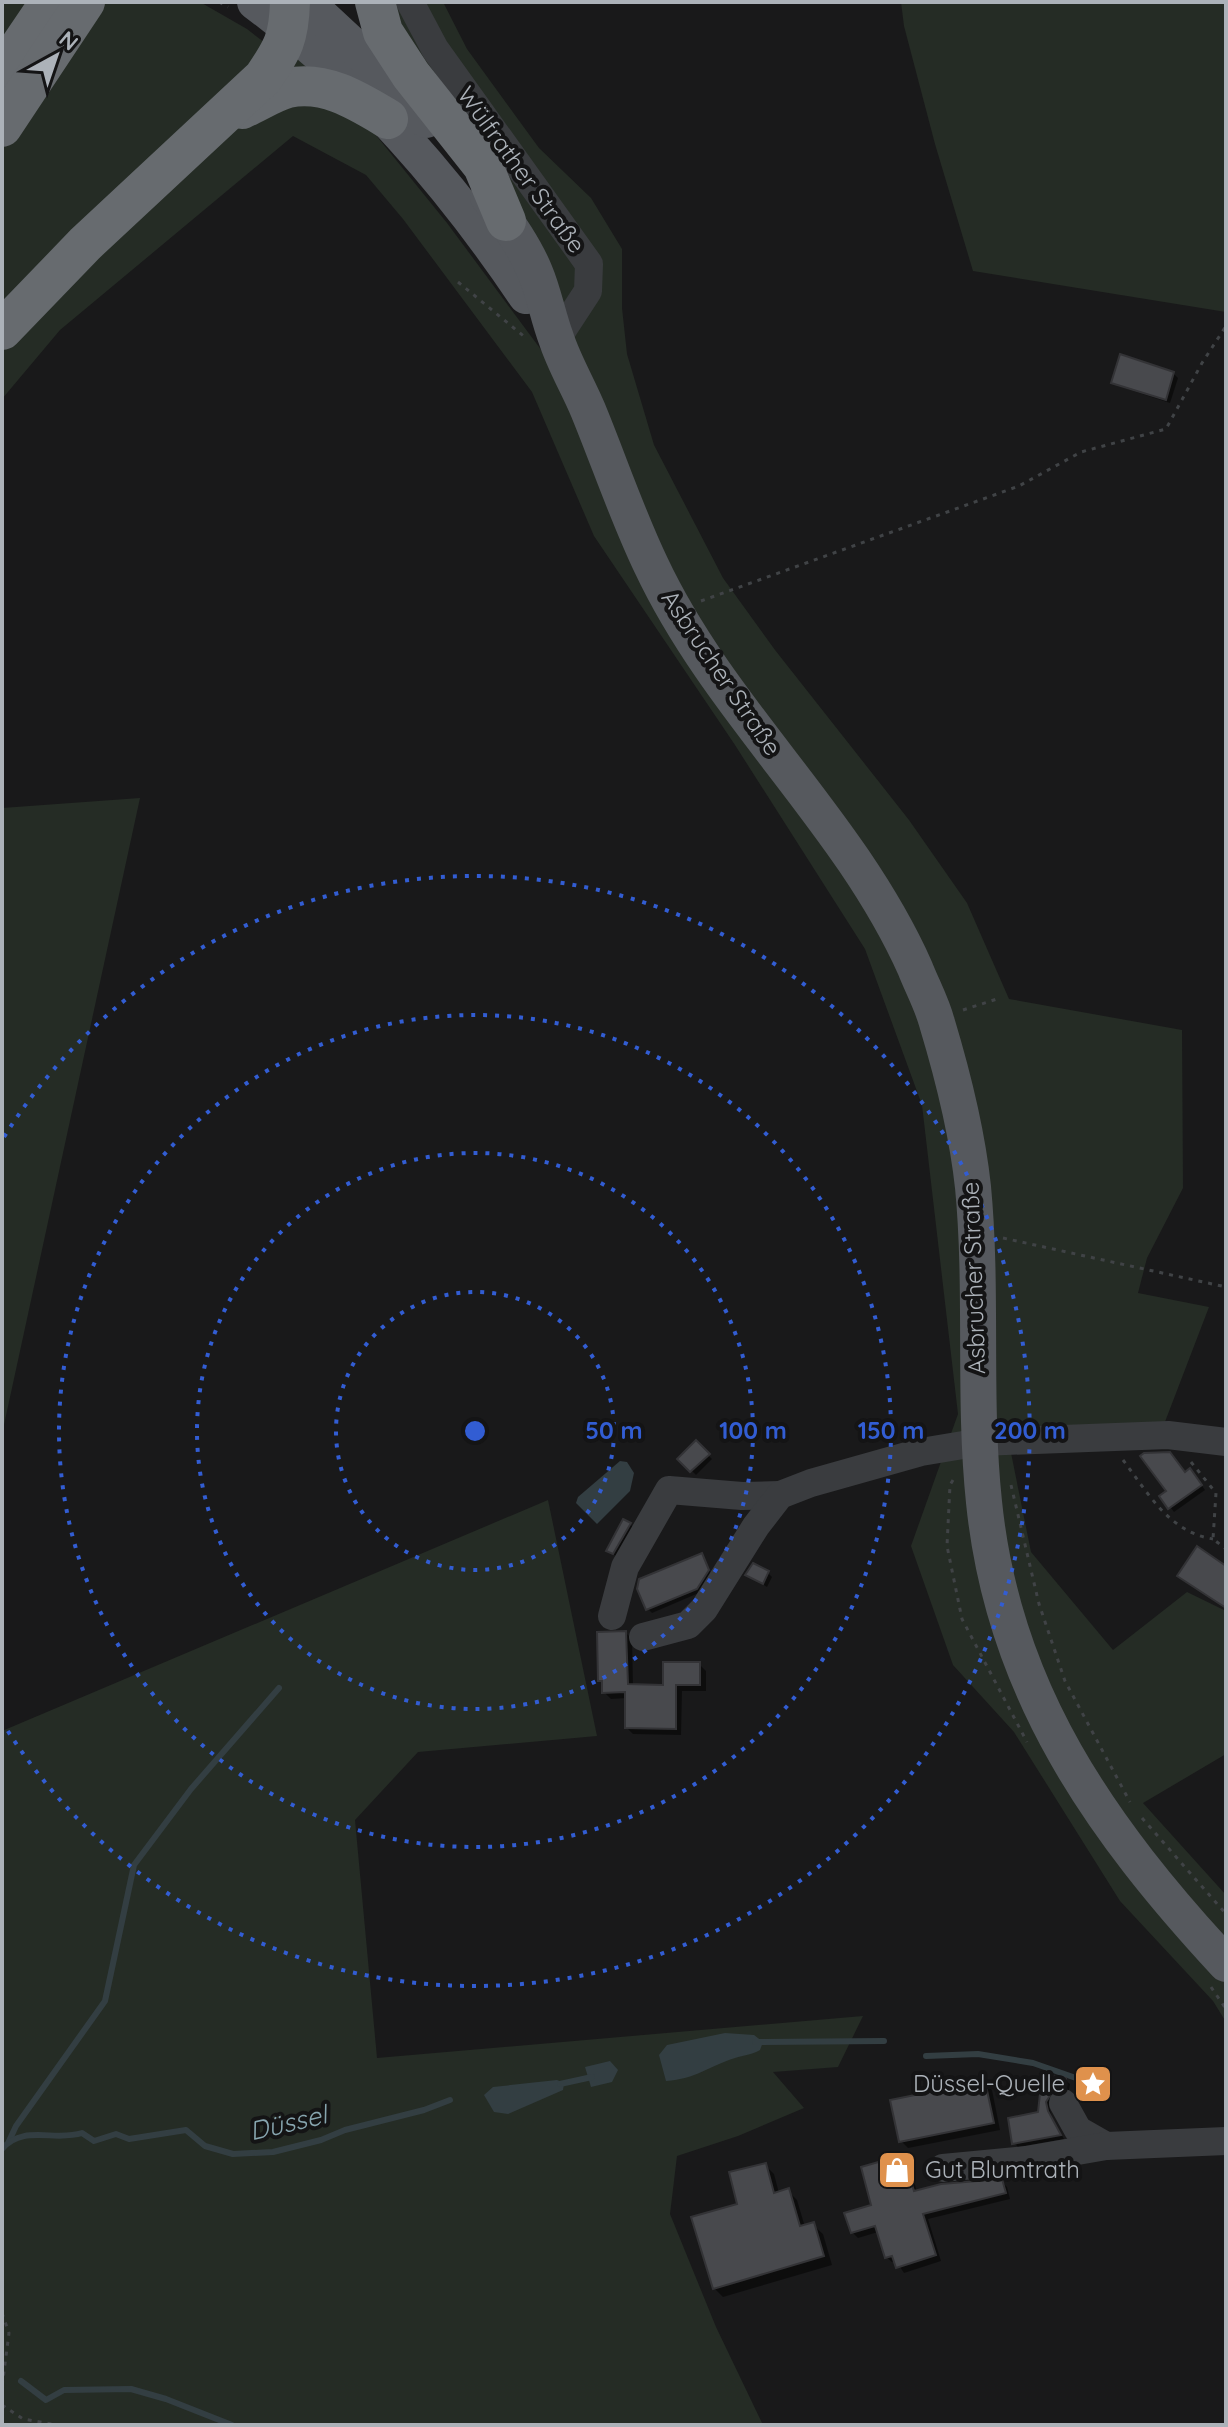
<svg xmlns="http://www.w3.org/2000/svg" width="1228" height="2427" viewBox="0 0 1228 2427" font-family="Quicksand,sans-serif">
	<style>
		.green { fill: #252c25 }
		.water { fill: #333e42 }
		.shadow { fill: #0007 }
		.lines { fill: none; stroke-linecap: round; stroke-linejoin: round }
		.stream { stroke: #333e42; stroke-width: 6 }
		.building { fill: #48494d; stroke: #333336; stroke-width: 2 }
		.path { stroke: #404346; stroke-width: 3; stroke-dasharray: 4 6; stroke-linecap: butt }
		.minor { stroke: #3a3c3f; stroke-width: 28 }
		.major { stroke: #56595e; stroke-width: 36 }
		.highway { stroke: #676b6f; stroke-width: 40 }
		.ring { fill: none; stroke: #325dd3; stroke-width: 4; stroke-dasharray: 4 8 }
		.labels { text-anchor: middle; stroke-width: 8; stroke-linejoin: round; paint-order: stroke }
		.street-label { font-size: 24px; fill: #acb2b9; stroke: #141415 }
		.poi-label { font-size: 24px; fill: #acb2b9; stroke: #141415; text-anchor: end }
		.water-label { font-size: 26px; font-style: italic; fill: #87a5af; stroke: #141415 }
		.centre { fill: #325dd3; stroke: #141415; stroke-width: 4 }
		.ring-label { font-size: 24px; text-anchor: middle; font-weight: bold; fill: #325dd3; stroke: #141415; stroke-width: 8; stroke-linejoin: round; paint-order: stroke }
	</style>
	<rect width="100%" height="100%" fill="#19191a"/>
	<g class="green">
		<polygon points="2,2 200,2 247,29 286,59 294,45 371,129 447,223 542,351 558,290 385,2 443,2 467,49 539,148 591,198 622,249 622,308 627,354 654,445 723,578 775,650 909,820 967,903 1009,999 1182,1030 1183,1188 1147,1258 1138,1293 1209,1307 1163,1427 1007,1433 1031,1552 1113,1650 1187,1592 1226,1611 1226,1754 1143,1803 1226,1895 1226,2022 1213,2001 1120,1901 1014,1732 953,1665 911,1546 958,1414 922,1105 865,949 735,745 594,536 532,392 403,219 366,175 293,136 60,330 2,399"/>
		<polygon points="901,2 1226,2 1226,312 973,271 935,144 904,26"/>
		<polygon points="140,798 2,1434 2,808"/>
		<polygon points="548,1500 597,1736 418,1752 355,1820 377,2058 863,2016 838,2067 773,2072 804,2108 738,2136 677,2156 670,2214 716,2327 763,2425 2,2425 2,1731"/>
	</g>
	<g class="water">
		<polygon points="620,1461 627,1462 634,1473 630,1491 597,1524 576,1503 578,1497"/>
		<path d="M725,2033L754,2035L763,2042L760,2050C751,2055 744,2055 735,2058C709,2066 696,2079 666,2081L659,2055L667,2045Z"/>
		<polygon points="610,2061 618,2070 612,2082 591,2087 585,2067"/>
		<polygon points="557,2080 564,2083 563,2090 508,2114 494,2112 484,2095 493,2087"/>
	</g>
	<g class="shadow">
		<polygon points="1173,373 1178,378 1170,403 1118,386 1113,382"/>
		<polygon points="696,1443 712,1459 696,1475 680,1459"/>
		<polygon points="1185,1474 1194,1475 1205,1490 1174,1512 1162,1496"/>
		<polygon points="630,1524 634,1528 617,1557 608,1550"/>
		<polygon points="701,1556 712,1575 701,1592 652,1613 647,1608"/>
		<polygon points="768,1573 772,1577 767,1587 748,1575"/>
		<polygon points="626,1633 632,1639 633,1686 665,1687 699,1664 706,1671 706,1691 682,1691 681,1735 633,1734 627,1728 627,1698 611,1699 604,1692 604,1684 600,1680"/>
		<polygon points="1044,2078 1065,2080 1070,2084 1069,2090 1058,2092 1049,2107 1052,2117 1064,2139 1018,2147 1014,2143 1040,2114"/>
		<polygon points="985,2083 992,2090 1000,2130 908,2148 901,2141"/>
		<polygon points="903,2157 909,2163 917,2192 1001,2181 1007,2187 1010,2199 928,2219 941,2261 904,2273 896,2261 892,2262 886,2257 878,2232 858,2238 852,2232 874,2206"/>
		<polygon points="765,2165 774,2174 779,2193 788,2191 797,2200 805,2227 813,2225 823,2234 832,2265 723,2297 714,2288 740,2205"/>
	</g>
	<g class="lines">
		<g class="stream">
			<polyline points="755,2042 884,2041"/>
			<polyline points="926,2056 978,2054 1033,2063 1093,2084"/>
			<polyline points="560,2084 592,2077"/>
			<polyline points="9,2141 16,2126 105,2001 134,1865 191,1789 279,1688"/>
			<path d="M2,2149C23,2124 55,2142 82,2133L94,2141L116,2134L129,2139L186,2130L205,2146L233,2154L273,2152L321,2140L345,2130L424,2110L450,2100"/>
			<polyline points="21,2381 46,2400 64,2390 131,2389 166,2399 232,2425"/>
		</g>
	</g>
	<g class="building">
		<polygon points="1120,354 1174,372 1166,400 1111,383"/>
		<polygon points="696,1440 710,1454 690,1472 677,1459"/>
		<polygon points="1170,1452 1185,1472 1190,1468 1202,1485 1168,1509 1159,1496 1166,1491 1140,1456 1144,1453"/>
		<polygon points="623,1519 631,1523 613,1554 606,1551"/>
		<polygon points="1197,1546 1226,1566 1226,1608 1177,1576"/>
		<polygon points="702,1553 709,1570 697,1589 646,1610 637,1589 639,1579"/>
		<polygon points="753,1563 769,1571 763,1584 745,1575"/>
		<polygon points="626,1631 628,1684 663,1685 663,1662 700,1662 700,1685 676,1685 676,1729 625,1728 625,1692 602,1693 602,1681 598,1681 597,1632"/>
		<polygon points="1042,2075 1066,2078 1065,2086 1054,2089 1046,2102 1048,2111 1061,2135 1012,2144 1008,2118 1038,2112"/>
		<polygon points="985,2081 994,2123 899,2142 890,2100"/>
		<polygon points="903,2155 914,2191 941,2184 1002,2179 1006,2193 923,2214 936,2255 896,2268 892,2256 885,2258 875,2226 851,2233 844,2213 871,2205 861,2167"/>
		<polygon points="766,2163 774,2193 789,2188 800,2226 814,2222 824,2256 713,2289 691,2217 737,2204 729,2172"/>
	</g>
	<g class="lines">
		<g class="path">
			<polyline points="219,2 228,7"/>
			<polyline points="458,282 526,338"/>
			<polyline points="701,601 1019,486 1081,452 1166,429 1202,363 1226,326"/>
			<polyline points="963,1010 1000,998"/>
			<polyline points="1003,1238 1226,1287"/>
			<path d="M1123,1460C1148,1493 1169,1532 1213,1539"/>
			<polyline points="1191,1462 1216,1493 1213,1539 1226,1549"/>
			<polyline points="953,1480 950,1485 947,1546 962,1619 1027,1742"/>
			<polyline points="1011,1485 1039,1604 1065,1681 1130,1802"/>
			<polyline points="1142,1818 1226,1914"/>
			<polyline points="1211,1987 1226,2009"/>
			<polyline points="2,2313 9,2333 2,2387"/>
			<polyline points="2,2405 23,2419 58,2425"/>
		</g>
		<g class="minor">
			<polyline points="410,2 435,49 589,264 588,291 556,340"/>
			<polyline points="612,1616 625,1567 669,1490 742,1496 780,1495"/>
			<polyline points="643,1637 688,1625 704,1609 756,1526 780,1495 811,1483 921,1452 981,1442 1168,1435 1226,1442"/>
			<polyline points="1063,2103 1078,2130 1106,2146"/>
			<polyline points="943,2168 1026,2160 1106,2146 1226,2141"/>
		</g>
		<g class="major">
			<path d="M255,2C364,84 450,183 526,296"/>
			<polyline points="306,2 392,82 426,120"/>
			<path d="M488,197C506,220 524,245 535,272C544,293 548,317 556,338C564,363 578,386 588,410C609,461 627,515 651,565C720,712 849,820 915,968C922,986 932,1004 937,1023C953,1076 967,1131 973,1187C983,1291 973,1397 984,1502C1003,1691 1101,1829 1226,1964"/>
		</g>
		<g class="highway">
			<polyline points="375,2 383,32 411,75 483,166 506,221"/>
			<polyline points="2,73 50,2"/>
			<path d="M242,109C256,103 273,92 288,88C325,80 358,101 388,119"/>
			<polyline points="2,127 85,2"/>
			<path d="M2,330L85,244L263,78C283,49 289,38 290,2"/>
		</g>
	</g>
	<g class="ring">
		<circle cx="475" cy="1431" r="139"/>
		<circle cx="475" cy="1431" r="278"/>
		<circle cx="475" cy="1431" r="416"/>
		<path d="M4 1137A555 555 0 1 1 4 1725"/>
	</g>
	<defs>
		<g id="sight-square" transform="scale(2)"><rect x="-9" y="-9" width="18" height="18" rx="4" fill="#df914c" stroke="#141415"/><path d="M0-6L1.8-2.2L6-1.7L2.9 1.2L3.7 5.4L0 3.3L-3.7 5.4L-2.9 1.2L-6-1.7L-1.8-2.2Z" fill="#fff"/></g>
		<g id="shop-square" transform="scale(2)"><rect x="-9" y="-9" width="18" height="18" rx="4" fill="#df914c" stroke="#141415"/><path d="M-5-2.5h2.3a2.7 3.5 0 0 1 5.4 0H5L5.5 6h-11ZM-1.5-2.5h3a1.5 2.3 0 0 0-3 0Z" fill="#fff"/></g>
	</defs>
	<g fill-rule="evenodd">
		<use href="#sight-square" x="1093" y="2084"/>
		<use href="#shop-square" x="897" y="2170"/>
	</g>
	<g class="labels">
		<g class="street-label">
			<text transform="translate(521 170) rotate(54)" y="8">Wülfrather Straße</text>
			<text transform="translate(721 673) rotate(56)" y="8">Asbrucher Straße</text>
			<text transform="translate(974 1278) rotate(-92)" y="8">Asbrucher Straße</text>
		</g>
		<g class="poi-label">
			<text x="1065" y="2092">Düssel-Quelle</text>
			<text x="925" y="2178" text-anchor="start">Gut Blumtrath</text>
		</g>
		<g class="water-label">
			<text transform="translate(288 2123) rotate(-13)" y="9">Düssel</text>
		</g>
	</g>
	<circle cx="475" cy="1431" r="12" class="centre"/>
	<g class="ring-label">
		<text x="614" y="1439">50 m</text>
		<text x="753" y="1439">100 m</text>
		<text x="891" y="1439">150 m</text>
		<text x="1030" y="1439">200 m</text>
	</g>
	<rect width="1228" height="2427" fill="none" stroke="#acb2b9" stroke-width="8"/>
	<g transform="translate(56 56) rotate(40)" stroke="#141415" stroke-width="6" paint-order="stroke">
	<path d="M0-6L14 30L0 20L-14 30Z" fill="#acb2b9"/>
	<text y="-12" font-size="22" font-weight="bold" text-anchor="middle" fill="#acb2b9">N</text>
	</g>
</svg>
